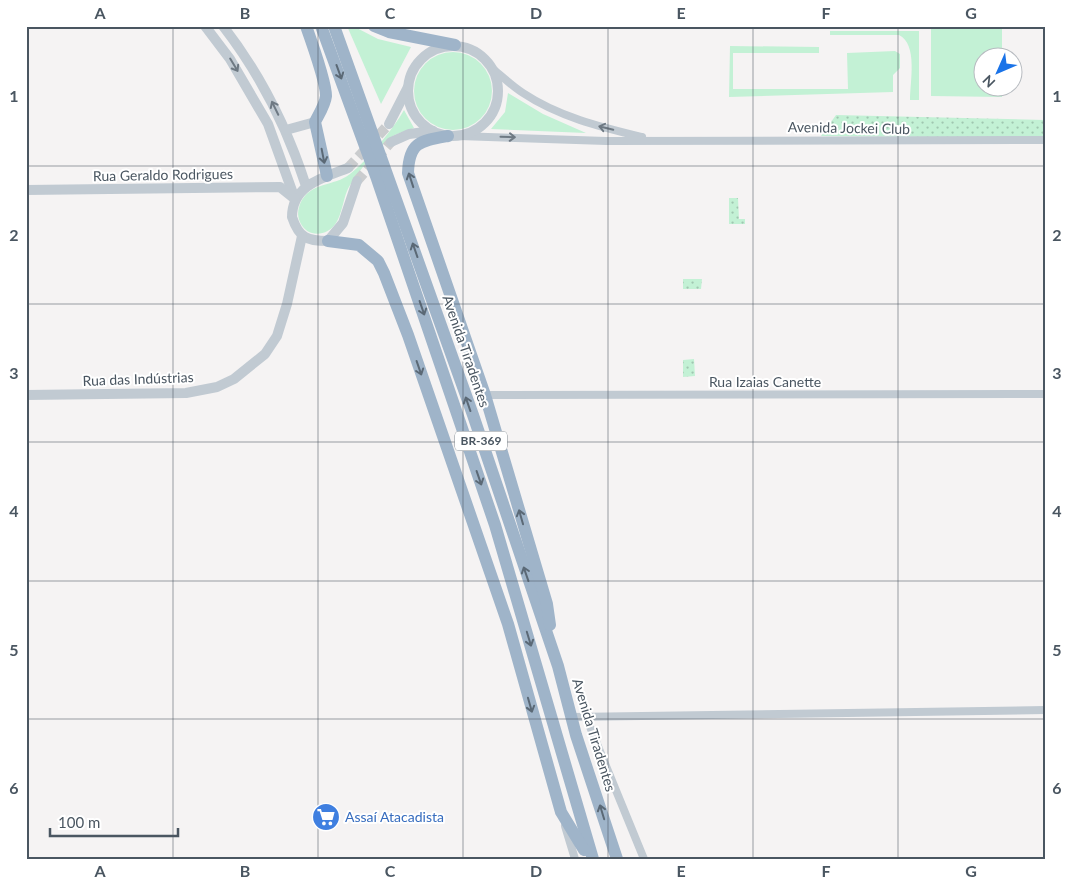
<svg xmlns="http://www.w3.org/2000/svg" width="1071" height="885" viewBox="0 0 1071 885" font-family="Lato,sans-serif">
	<style>
		.grass { fill: #c3f1d5 }
		.park { fill: url(#park-dots) }
		.lines { fill: none; stroke-linecap: round; stroke-linejoin: round }
		.tertiary-tunnel { stroke: #caccce; stroke-width: 10; stroke-dasharray: 10 5; stroke-linecap: butt }
		.minor { stroke: #c1cad2; stroke-width: 8 }
		.tertiary { stroke: #c1cad2; stroke-width: 10 }
		.trunk { stroke: #9fb4c9; stroke-width: 12 }
		.oneway { stroke: #6e7983 }
		.oneway2 { stroke: #5b6976 }
		.grid { fill: none; stroke: #4a5661; stroke-width: 1; stroke-opacity: 0.55 }
		.labels { text-anchor: middle; stroke-width: 4; stroke-linejoin: round; paint-order: stroke }
		.shield { fill: #fff; stroke: #808990; stroke-width: 1 }
		.shield-label { font-size: 12px; font-weight: bold; fill: #4a5661 }
		.street-label { font-size: 14px; fill: #4a5661; stroke: #fff }
		.shop-label { font-size: 14px; fill: #366cbe; stroke: #fff; text-anchor: start }
		.neatline { fill: none; stroke: #4a5661; stroke-width: 2 }
		.grid-label { font-size: 16px; text-anchor: middle; font-weight: bold; fill: #4a5661 }
	</style>
	<defs>
		<pattern id="park-dots" width="8" height="8" patternUnits="userSpaceOnUse" patternTransform="scale(1.25)"><rect width="8" height="8" fill="#c3f1d5"/><path d="M2 2h.1M6 6h.1" fill="none" stroke="#a0c6b0" stroke-width="1.8" stroke-linecap="round"/></pattern>
	</defs>
	<rect width="100%" height="100%" fill="#f5f3f3"/>
	<g class="grass">
		<polygon points="347,26 353,26 378,39 411,47 381,104"/>
		<polygon points="837,26 915,26 915,29 837,28"/>
		<polygon points="931,26 1002,26 1002,57 984,58 984,88 1002,88 1002,97 931,96"/>
		<path d="M830,31H919V100H910C910,82 918,44 899,35H830Z"/>
		<polygon points="730,46 819,47 819,53 733,53 733,89 848,89 847,53 895,51 900,54 900,68 893,75 893,92 729,97"/>
		<circle cx="453" cy="91" r="39"/>
		<polygon points="508,93 543,114 586,133 491,129 505,112"/>
		<path d="M404,110L414,128C407,131 396,133 390,138C377,149 354,176 347,191C343,201 342,213 336,223C327,237 307,238 300,222C297,215 298,210 300,204C310,181 334,187 350,174C367,161 394,128 404,110Z"/>
	</g>
	<g class="park">
		<polygon points="836,115 1045,120 1045,138 821,136"/>
		<polygon points="729,198 738,198 739,219 745,219 745,224 729,224"/>
		<polygon points="683,279 702,279 701,289 683,289"/>
		<polygon points="694,359 695,376 683,377 683,360"/>
	</g>
	<g class="lines">
		<g class="tertiary-tunnel">
			<polyline points="348,168 389,124"/>
			<polyline points="357,181 391,142"/>
		</g>
		<g class="minor">
			<path d="M493,69C503,77 512,86 523,93C559,117 601,127 642,137"/>
			<polyline points="459,136 606,141 1045,140"/>
			<polyline points="485,395 1045,394"/>
			<polyline points="572,717 1045,710"/>
			<polyline points="586,717 644,859"/>
			<polyline points="565,826 575,859"/>
		</g>
		<g class="tertiary">
			<polyline points="205,26 230,59 268,124 295,199"/>
			<path d="M223,26C261,75 287,127 306,186"/>
			<circle cx="453" cy="91" r="45"/>
			<polyline points="389,124 408,87"/>
			<polyline points="286,130 315,122"/>
			<polyline points="391,142 409,134 433,131"/>
			<path d="M348,168C322,178 292,185 292,217C299,238 307,241 328,241L343,223L357,181"/>
			<polyline points="26,190 280,187 295,199"/>
			<polyline points="26,395 186,393 217,387 234,379 265,354 277,336 287,304 302,236"/>
		</g>
		<g class="trunk">
			<path d="M306,26C311,40 326,82 326,96C325,105 319,114 315,122L327,176"/>
			<polyline points="321,26 377,179 495,525 593,859"/>
			<polyline points="334,26 473,415 558,666 576,735 617,859"/>
			<polyline points="374,26 389,32 455,45"/>
			<path d="M448,136C420,141 409,142 408,173L485,395L547,604L550,625"/>
			<polyline points="328,241 359,245 378,261 384,273 408,335 508,624 561,812 584,850"/>
		</g>
	</g>
	<defs><path id="oneway-shaft" d="M-6 0H5M1.5-3L5.5 0L1.5 3" fill="none" stroke-width="1.6" stroke-linecap="round" stroke-linejoin="round" transform="scale(1.25)"/></defs>
	<g class="oneway">
		<use href="#oneway-shaft" transform="translate(234 65) rotate(59)"/>
		<use href="#oneway-shaft" transform="translate(275 108) rotate(-116)"/>
		<use href="#oneway-shaft" transform="translate(606 128) rotate(-166)"/>
		<use href="#oneway-shaft" transform="translate(508 137) rotate(2)"/>
	</g>
	<g class="oneway2">
		<use href="#oneway-shaft" transform="translate(339 72) rotate(70)"/>
		<use href="#oneway-shaft" transform="translate(323 156) rotate(79)"/>
		<use href="#oneway-shaft" transform="translate(411 180) rotate(-108)"/>
		<use href="#oneway-shaft" transform="translate(415 250) rotate(-109)"/>
		<use href="#oneway-shaft" transform="translate(422 308) rotate(71)"/>
		<use href="#oneway-shaft" transform="translate(419 368) rotate(71)"/>
		<use href="#oneway-shaft" transform="translate(468 404) rotate(-109)"/>
		<use href="#oneway-shaft" transform="translate(479 478) rotate(71)"/>
		<use href="#oneway-shaft" transform="translate(521 517) rotate(-106)"/>
		<use href="#oneway-shaft" transform="translate(526 574) rotate(-109)"/>
		<use href="#oneway-shaft" transform="translate(529 639) rotate(73)"/>
		<use href="#oneway-shaft" transform="translate(530 705) rotate(74)"/>
		<use href="#oneway-shaft" transform="translate(602 812) rotate(-107)"/>
	</g>
	<path class="grid" d="M173,26V859M318,26V859M463,26V859M608,26V859M753,26V859M898,26V859M26,166H1045M26,304H1045M26,442H1045M26,581H1045M26,719H1045"/>
	<defs>
		<g id="supermarket-disc" transform="scale(1.4375)"><circle r="9.5" fill="#3f7fe0" stroke="#fff"/><path d="M-6-5.5h2.5l.6 2H6L4.5 2H-2.5L-4.4-4H-6ZM-1.5 3.2a1.3 1.3 0 1 0 .1 0ZM3 3.2a1.3 1.3 0 1 0 .1 0Z" fill="#fff"/></g>
	</defs>
	<g fill-rule="evenodd">
		<use href="#supermarket-disc" x="326" y="817"/>
	</g>
	<g class="labels">
		<rect class="shield" x="455" y="431.5" width="52" height="19" rx="4"/>
		<g class="shield-label">
			<text x="481" y="445">BR-369</text>
		</g>
		<g class="street-label">
			<text transform="translate(849 128) rotate(1)" y="5">Avenida Jockei Club</text>
			<text transform="translate(163 175) rotate(-1)" y="5">Rua Geraldo Rodrigues</text>
			<text transform="translate(466 351) rotate(71)" y="5">Avenida Tiradentes</text>
			<text transform="translate(138 379) rotate(-2)" y="5">Rua das Indústrias</text>
			<text x="765" y="387">Rua Izaias Canette</text>
			<text transform="translate(594 735) rotate(73)" y="5">Avenida Tiradentes</text>
		</g>
		<g class="shop-label">
			<text x="345" y="822">Assaí Atacadista</text>
		</g>
	</g>
	<rect width="1071" height="885" fill="none" stroke="#ffffff" stroke-width="55"/>
	<g transform="translate(998 72) rotate(225)"><circle r="24" fill="#ffffff" stroke="#b7bbc0"/>
	<path d="M0-4L9 19L0 12L-9 19Z" fill="#1a73e8"/>
	<text y="-8" font-size="14" font-weight="bold" text-anchor="middle" fill="#4a5661">N</text>
	</g>
	<path d="M50 828v8h128v-8" fill="none" stroke="#4a5661" stroke-width="2.5"/>
	<text x="58" y="828" font-size="15" fill="#4a5661" stroke="#ffffff" stroke-width="4" paint-order="stroke">100 m</text>
	<rect x="28" y="28" width="1016" height="830" class="neatline"/>
	<g class="grid-label">
		<text x="100" y="19">A</text>
		<text x="245" y="19">B</text>
		<text x="390" y="19">C</text>
		<text x="536" y="19">D</text>
		<text x="681" y="19">E</text>
		<text x="826" y="19">F</text>
		<text x="971" y="19">G</text>
		<text x="14" y="102">1</text>
		<text x="1057" y="102">1</text>
		<text x="14" y="241">2</text>
		<text x="1057" y="241">2</text>
		<text x="14" y="379">3</text>
		<text x="1057" y="379">3</text>
		<text x="14" y="517">4</text>
		<text x="1057" y="517">4</text>
		<text x="14" y="656">5</text>
		<text x="1057" y="656">5</text>
		<text x="14" y="794">6</text>
		<text x="1057" y="794">6</text>
		<text x="100" y="877">A</text>
		<text x="245" y="877">B</text>
		<text x="390" y="877">C</text>
		<text x="536" y="877">D</text>
		<text x="681" y="877">E</text>
		<text x="826" y="877">F</text>
		<text x="971" y="877">G</text>
	</g>
</svg>
